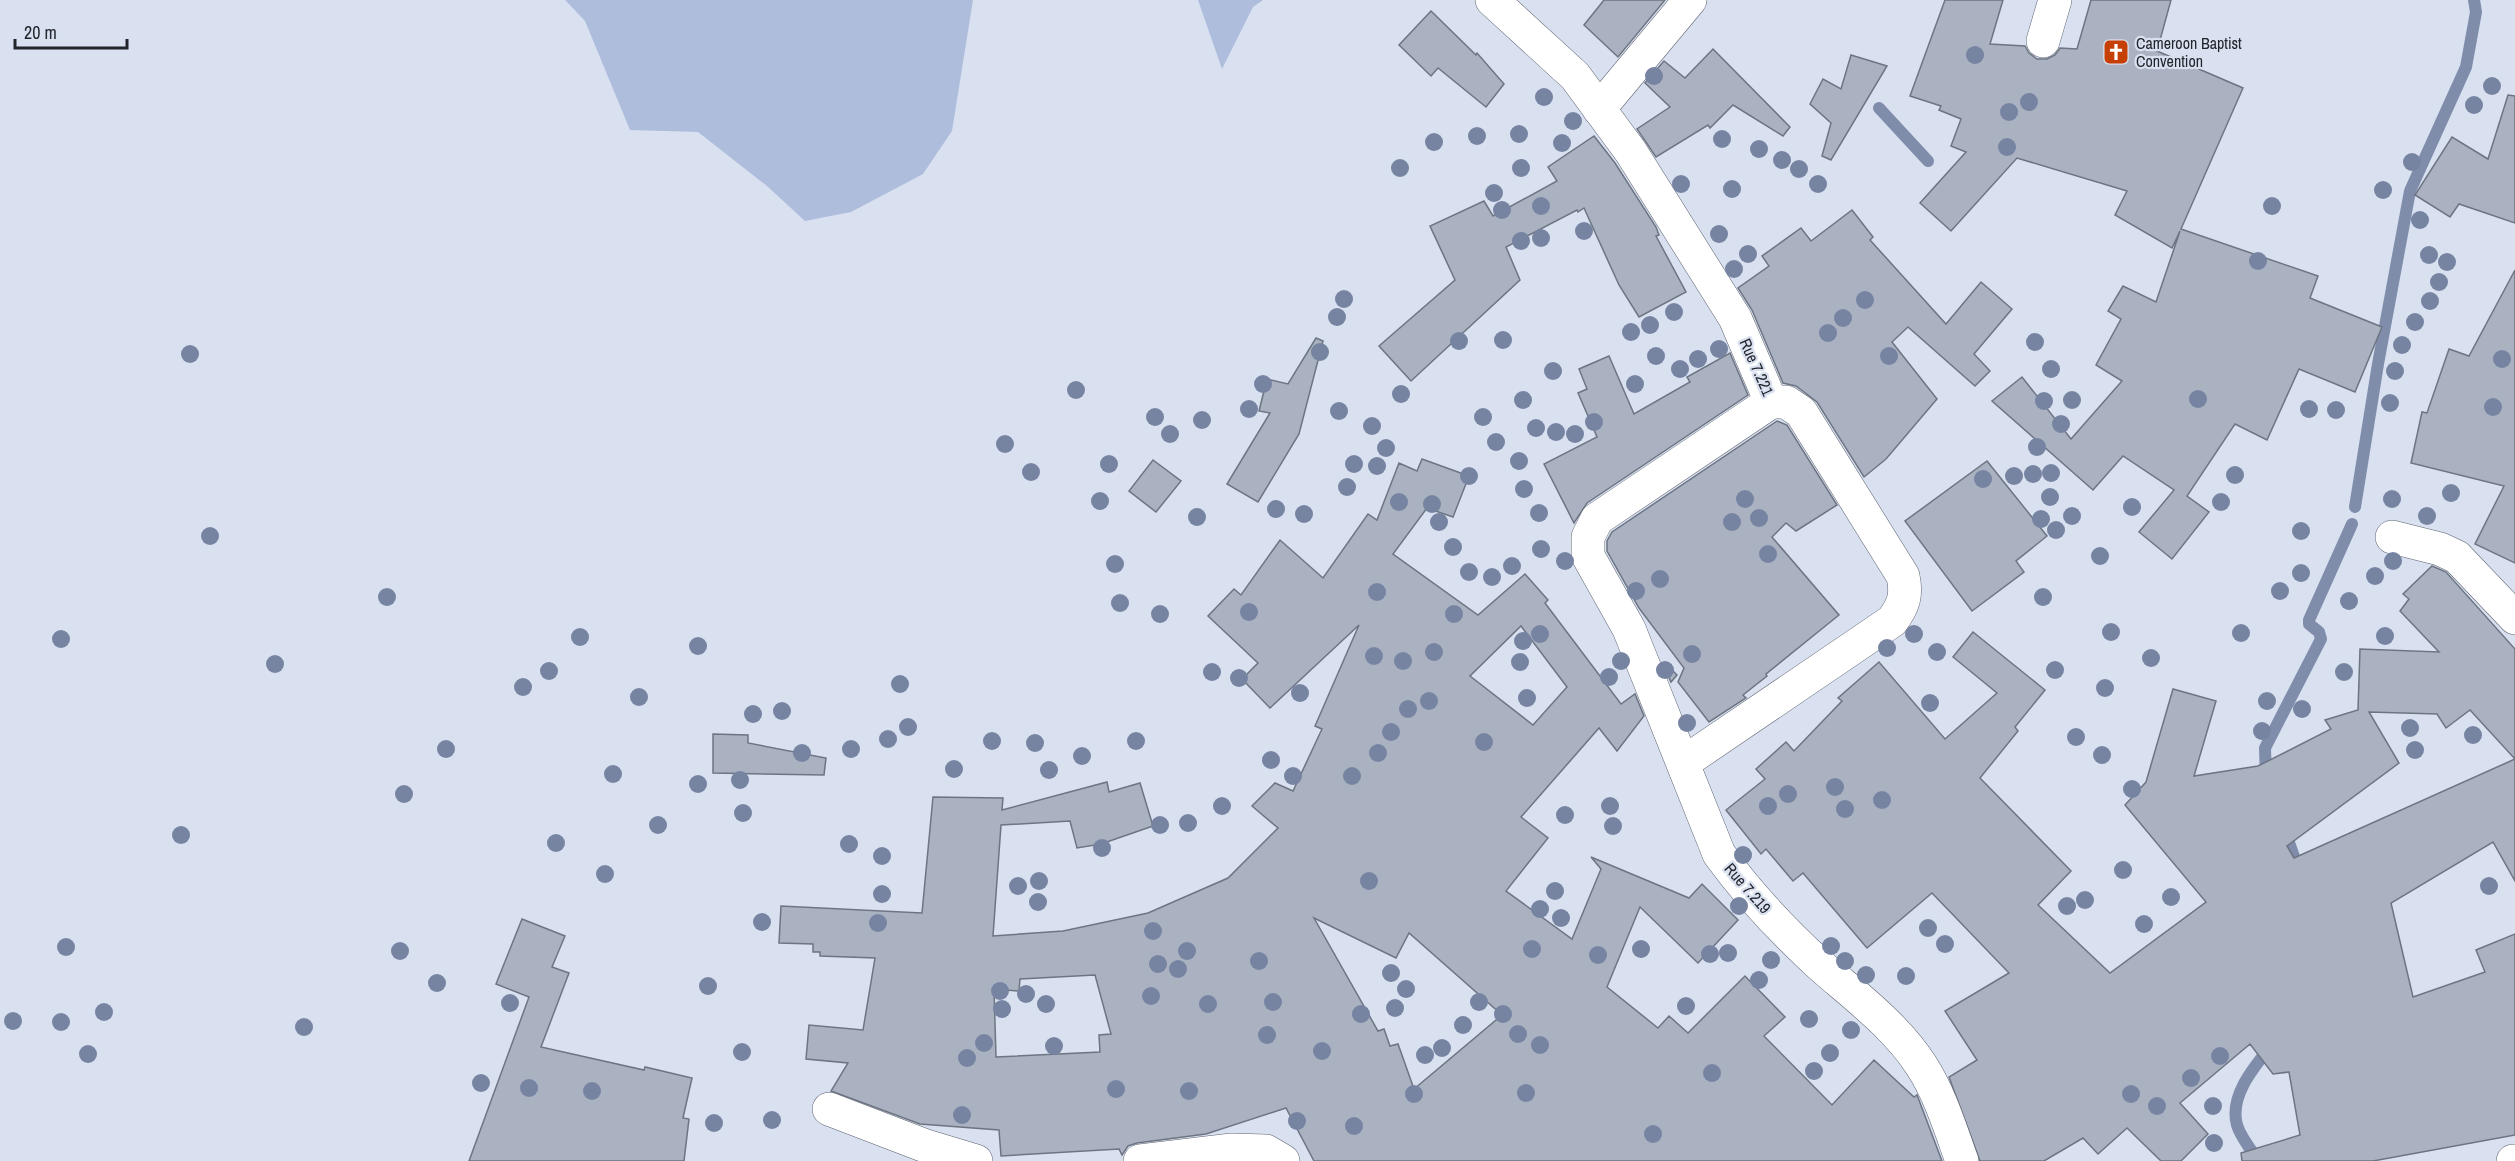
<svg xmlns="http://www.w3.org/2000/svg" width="2515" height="1161" viewBox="0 0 2515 1161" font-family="'Archivo Narrow',sans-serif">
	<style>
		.green { fill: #aebddc }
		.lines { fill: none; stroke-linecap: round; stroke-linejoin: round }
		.stream { stroke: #7f8dab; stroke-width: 12 }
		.building { fill: #aab1c1; stroke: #6d7482; stroke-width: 1.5; fill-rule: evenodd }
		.minor-casing { stroke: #5c6270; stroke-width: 34 }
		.minor { stroke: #fff; stroke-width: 33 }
		.tree { fill: #7684a2 }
		.labels { text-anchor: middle; stroke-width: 4.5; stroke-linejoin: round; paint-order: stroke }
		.poi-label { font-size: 16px; fill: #22252b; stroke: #d9e1f1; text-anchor: start }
		.street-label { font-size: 16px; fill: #22252b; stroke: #d9e1f1 }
	</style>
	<rect width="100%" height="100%" fill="#d9e1f1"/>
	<g class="green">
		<polygon points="565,0 973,0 952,131 923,174 851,212 805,221 767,186 698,132 630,130 585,21"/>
		<polygon points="1198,0 1263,0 1253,7 1222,69"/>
	</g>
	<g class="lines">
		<g class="stream">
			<polyline points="1879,108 1928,161"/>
			<polyline points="2355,507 2378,364 2410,191 2466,67 2476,12 2474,0"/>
			<polyline points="2266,778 2265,748 2321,639 2319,632 2309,624 2309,620 2352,524"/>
			<polyline points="2285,831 2299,871"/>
			<path d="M2259,1161C2251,1150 2241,1138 2237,1125C2229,1096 2254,1067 2271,1046"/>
		</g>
	</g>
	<g class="building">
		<polygon points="1604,0 1665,0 1618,57 1584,25"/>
		<polygon points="1945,0 2003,0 1990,44 2025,46 2029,53 2037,59 2047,59 2055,55 2060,48 2077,49 2091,0 2171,0 2157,51 2243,88 2181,229 2318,276 2310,298 2382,327 2355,392 2299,369 2267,440 2235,424 2187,496 2209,512 2172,559 2139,532 2174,490 2123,456 2093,490 1992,401 2022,377 2071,439 2122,381 2096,365 2121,319 2108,311 2123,286 2156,302 2180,231 2172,248 2115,215 2127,191 2017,158 1951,231 1920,203 1966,152 1951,146 1961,119 1939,110 1941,106 1910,96"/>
		<polygon points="1431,11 1476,55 1477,53 1504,84 1486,107 1438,68 1431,76 1399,45"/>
		<polygon points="1713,49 1790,127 1783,136 1733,105 1710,128 1708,125 1656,157 1637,129 1670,107 1645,83 1664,61 1685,78"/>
		<polygon points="1851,55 1887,66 1831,160 1822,156 1831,123 1810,104 1823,79 1841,89"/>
		<polygon points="2508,95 2515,96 2515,223 2459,204 2450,217 2415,195 2452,137 2488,159"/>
		<polygon points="1594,136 1615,163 1656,227 1659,235 1656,236 1686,292 1639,317 1619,285 1584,208 1578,212 1577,210 1506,247 1520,280 1411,381 1379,346 1455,280 1430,226 1484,201 1493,216 1557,181 1548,167"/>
		<polygon points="1852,210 1873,237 1870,240 1946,324 1981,282 2012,309 1974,354 1990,371 1975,386 1908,327 1892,342 1937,399 1886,459 1864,477 1817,402 1796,386 1783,383 1752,310 1738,288 1769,266 1762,256 1801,228 1811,241"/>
		<polygon points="2515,270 2515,563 2475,544 2504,486 2411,463 2422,412 2427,413 2449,349 2469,356"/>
		<polygon points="1316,338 1323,341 1299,434 1258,502 1227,484 1270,413 1259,411 1267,379 1288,384"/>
		<polygon points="1730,353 1748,395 1587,503 1574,523 1544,464 1597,437 1578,393 1587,389 1579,369 1609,356 1634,414 1690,382 1687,377"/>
		<polygon points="1777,421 1787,425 1837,505 1796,531 1786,523 1772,537 1839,615 1766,674 1767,676 1743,695 1746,698 1709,722 1678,682 1684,668 1639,608 1607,551 1607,541 1612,532"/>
		<path d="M1422,459L1469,476L1453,517L1427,508L1393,554L1478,615L1525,574L1548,600L1545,603L1621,704L1635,694L1644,716L1617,751L1599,728L1521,817L1548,838L1506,891L1572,939L1601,869L1591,857L1689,898L1702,884L1738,920L1698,963L1640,907L1607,987L1658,1028L1669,1016L1688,1033L1745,976L1785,1017L1764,1036L1832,1105L1874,1060L1914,1097L1917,1095L1942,1161H1314L1286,1108L1206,1134L1137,1143L1128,1146L1122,1155L1119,1149L1001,1156L999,1130L920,1124L831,1091L848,1063L806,1059L809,1025L863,1030L875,958L820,956V952H813V944L779,943L781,906L922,913L933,797L1003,798L1002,810L1107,782L1109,792L1140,783L1153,826L1101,844L1077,848L1070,821L1001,825L993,936L1063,931L1148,913L1228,878L1278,828L1252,806L1275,783L1293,791L1322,729L1315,726L1359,625L1270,708L1242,679L1258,663L1208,616L1234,589L1241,595L1280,540L1323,578L1368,514L1377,520L1399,463L1417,471ZM1521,626L1567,687L1533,725L1470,676ZM1314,918L1396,958L1409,933L1502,1015L1414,1089L1398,1044L1390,1046L1384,1029L1378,1031ZM1095,975L1111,1034L1099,1035L1100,1052L996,1057L994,989L1019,991L1020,979Z"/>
		<polygon points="1153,460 1181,481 1156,512 1129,491"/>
		<polygon points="1987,461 2047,536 2016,561 2024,572 1972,611 1905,521"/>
		<path d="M2432,566L2446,572L2515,649V881L2493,842L2391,903L2413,997L2485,972L2476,950L2515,934V1135L2373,1161H2242L2241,1153L2300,1135L2289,1072L2273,1074L2250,1044L2180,1103L2208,1134L2181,1161H2161L2127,1128L2098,1154L2083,1138L2044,1161H1980L1949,1077L1977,1060L1945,1011L2009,973L1932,893L1867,948L1803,873L1793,881L1766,849L1761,854L1726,810L1765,779L1756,769L1786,742L1794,751L1842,701L1838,698L1879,662L1945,739L1997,693L1953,657L1973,632L2045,690L2015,727L2018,731L1980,778L2071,871L2038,905L2110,973L2206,902L2125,805L2146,782L2173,689L2216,701L2194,776L2258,766L2331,729L2325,720L2358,710L2360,649L2439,652L2400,611L2409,599L2403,594ZM2470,710L2515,759L2294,858L2287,846L2399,763L2369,712L2437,714L2446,728Z"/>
		<polygon points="1670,668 1677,675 1671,682 1666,671"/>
		<polygon points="713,734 748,735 748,743 826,758 824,775 713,773"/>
		<polygon points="522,919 565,936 552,967 569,973 541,1047 644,1070 645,1067 692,1078 683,1118 689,1119 684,1161 469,1161 529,997 496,984"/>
	</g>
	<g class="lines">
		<g class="minor-casing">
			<g id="minor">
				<path d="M1492,0L1575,76L1631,152L1735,318L1771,402H1786L1801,412L1903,576C1907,595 1904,605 1892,621L1683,763"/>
				<polyline points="2043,41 2055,0"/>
				<polyline points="1599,109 1690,0"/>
				<path d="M1771,402L1597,519L1588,537V556L1629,629L1719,854C1748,894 1784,932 1820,965C1855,996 1895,1025 1921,1065C1940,1094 1950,1128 1962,1161"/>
				<polyline points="2392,537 2440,549 2457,557 2515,618"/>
				<polyline points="829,1109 923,1145 976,1161"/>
				<polyline points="1140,1161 1232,1150 1266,1151 1283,1161"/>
				<polyline points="2513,1161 2515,1161"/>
			</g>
		</g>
		<use href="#minor" class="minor"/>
	</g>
	<g class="tree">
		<circle cx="1975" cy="55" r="9"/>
		<circle cx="1654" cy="76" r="9"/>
		<circle cx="2492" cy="86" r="9"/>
		<circle cx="1544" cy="97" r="9"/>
		<circle cx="2029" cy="102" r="9"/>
		<circle cx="2474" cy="105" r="9"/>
		<circle cx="2009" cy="112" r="9"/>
		<circle cx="1573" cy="121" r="9"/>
		<circle cx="1519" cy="134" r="9"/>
		<circle cx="1477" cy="136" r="9"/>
		<circle cx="1722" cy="139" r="9"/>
		<circle cx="1434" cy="142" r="9"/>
		<circle cx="1562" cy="143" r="9"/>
		<circle cx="2007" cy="147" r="9"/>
		<circle cx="1759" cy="149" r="9"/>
		<circle cx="1782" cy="160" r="9"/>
		<circle cx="2412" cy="162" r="9"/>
		<circle cx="1400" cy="168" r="9"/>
		<circle cx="1521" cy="168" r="9"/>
		<circle cx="1799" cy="169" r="9"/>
		<circle cx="1681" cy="184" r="9"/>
		<circle cx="1818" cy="184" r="9"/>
		<circle cx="1732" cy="189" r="9"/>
		<circle cx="2383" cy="190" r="9"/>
		<circle cx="1494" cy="193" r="9"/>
		<circle cx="1541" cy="206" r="9"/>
		<circle cx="2272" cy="206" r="9"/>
		<circle cx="1502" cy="210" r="9"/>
		<circle cx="2420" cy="220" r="9"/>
		<circle cx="1584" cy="231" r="9"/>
		<circle cx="1719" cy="234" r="9"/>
		<circle cx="1541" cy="238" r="9"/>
		<circle cx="1521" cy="241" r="9"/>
		<circle cx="1748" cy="254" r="9"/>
		<circle cx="2429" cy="255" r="9"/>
		<circle cx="2258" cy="261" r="9"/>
		<circle cx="2447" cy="262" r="9"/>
		<circle cx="1734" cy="269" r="9"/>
		<circle cx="2439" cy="282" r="9"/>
		<circle cx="1344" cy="299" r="9"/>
		<circle cx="1865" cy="300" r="9"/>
		<circle cx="2430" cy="301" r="9"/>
		<circle cx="1674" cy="312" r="9"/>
		<circle cx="1337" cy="317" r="9"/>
		<circle cx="1843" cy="318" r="9"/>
		<circle cx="2415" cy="322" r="9"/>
		<circle cx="1650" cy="325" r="9"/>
		<circle cx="1631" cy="332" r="9"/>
		<circle cx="1828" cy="333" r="9"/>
		<circle cx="1503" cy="340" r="9"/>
		<circle cx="1459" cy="341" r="9"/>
		<circle cx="2035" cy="342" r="9"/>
		<circle cx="2402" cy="345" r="9"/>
		<circle cx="1719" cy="349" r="9"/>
		<circle cx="1320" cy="352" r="9"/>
		<circle cx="190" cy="354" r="9"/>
		<circle cx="1656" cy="356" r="9"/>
		<circle cx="1889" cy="356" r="9"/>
		<circle cx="1698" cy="359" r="9"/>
		<circle cx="2502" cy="359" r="9"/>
		<circle cx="1680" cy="369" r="9"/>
		<circle cx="2051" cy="369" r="9"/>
		<circle cx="1553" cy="371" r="9"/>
		<circle cx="2395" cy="371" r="9"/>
		<circle cx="1263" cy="384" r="9"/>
		<circle cx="1635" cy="384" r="9"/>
		<circle cx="1076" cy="390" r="9"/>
		<circle cx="1401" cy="394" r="9"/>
		<circle cx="2198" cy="399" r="9"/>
		<circle cx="1523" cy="400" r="9"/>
		<circle cx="2072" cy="400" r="9"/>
		<circle cx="2044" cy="401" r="9"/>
		<circle cx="2390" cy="403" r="9"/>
		<circle cx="2493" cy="407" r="9"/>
		<circle cx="1249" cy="409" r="9"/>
		<circle cx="2309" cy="409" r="9"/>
		<circle cx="2336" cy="410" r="9"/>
		<circle cx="1339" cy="411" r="9"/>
		<circle cx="1155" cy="417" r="9"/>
		<circle cx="1483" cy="417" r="9"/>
		<circle cx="1202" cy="420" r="9"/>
		<circle cx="1594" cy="422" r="9"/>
		<circle cx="2061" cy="424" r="9"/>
		<circle cx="1372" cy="426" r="9"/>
		<circle cx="1536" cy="428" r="9"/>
		<circle cx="1556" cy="432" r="9"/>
		<circle cx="1170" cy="434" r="9"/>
		<circle cx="1575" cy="434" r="9"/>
		<circle cx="1496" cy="442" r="9"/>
		<circle cx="1005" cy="444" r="9"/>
		<circle cx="2037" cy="447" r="9"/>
		<circle cx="1386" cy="448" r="9"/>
		<circle cx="1519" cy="461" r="9"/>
		<circle cx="1109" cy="464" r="9"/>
		<circle cx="1354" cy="464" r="9"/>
		<circle cx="1377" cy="466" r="9"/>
		<circle cx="1031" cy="472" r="9"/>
		<circle cx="2051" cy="473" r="9"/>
		<circle cx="2033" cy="474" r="9"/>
		<circle cx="2235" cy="475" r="9"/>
		<circle cx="1469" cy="476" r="9"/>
		<circle cx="2014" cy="476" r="9"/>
		<circle cx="1983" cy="479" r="9"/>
		<circle cx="1347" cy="487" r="9"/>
		<circle cx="1524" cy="489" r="9"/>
		<circle cx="2451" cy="493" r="9"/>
		<circle cx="2050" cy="497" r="9"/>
		<circle cx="1745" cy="499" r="9"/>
		<circle cx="2392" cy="499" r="9"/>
		<circle cx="1100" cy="501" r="9"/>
		<circle cx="1399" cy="502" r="9"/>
		<circle cx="2221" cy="502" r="9"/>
		<circle cx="1432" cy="504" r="9"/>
		<circle cx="2132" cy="507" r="9"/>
		<circle cx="1276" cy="509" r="9"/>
		<circle cx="1539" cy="513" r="9"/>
		<circle cx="1304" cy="514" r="9"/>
		<circle cx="2072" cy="516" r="9"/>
		<circle cx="2427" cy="516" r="9"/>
		<circle cx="1197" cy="517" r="9"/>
		<circle cx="1759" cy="518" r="9"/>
		<circle cx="2041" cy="519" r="9"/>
		<circle cx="1439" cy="522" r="9"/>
		<circle cx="1732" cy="522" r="9"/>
		<circle cx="2056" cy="530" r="9"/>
		<circle cx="2301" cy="531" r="9"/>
		<circle cx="210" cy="536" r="9"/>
		<circle cx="1453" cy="547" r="9"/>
		<circle cx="1541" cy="549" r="9"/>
		<circle cx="1768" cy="554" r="9"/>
		<circle cx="2100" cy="556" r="9"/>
		<circle cx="1565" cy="561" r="9"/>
		<circle cx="2393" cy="561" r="9"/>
		<circle cx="1115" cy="564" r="9"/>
		<circle cx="1512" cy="566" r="9"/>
		<circle cx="1469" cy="572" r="9"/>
		<circle cx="2301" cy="573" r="9"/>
		<circle cx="2375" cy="576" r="9"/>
		<circle cx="1492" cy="577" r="9"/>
		<circle cx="1660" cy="579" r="9"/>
		<circle cx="1636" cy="591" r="9"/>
		<circle cx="2280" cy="591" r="9"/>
		<circle cx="1377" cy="592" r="9"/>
		<circle cx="387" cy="597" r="9"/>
		<circle cx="2043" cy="597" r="9"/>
		<circle cx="2349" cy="601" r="9"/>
		<circle cx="1120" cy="603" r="9"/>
		<circle cx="1249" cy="612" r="9"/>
		<circle cx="1160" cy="614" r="9"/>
		<circle cx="1454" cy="614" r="9"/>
		<circle cx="2111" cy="632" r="9"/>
		<circle cx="2241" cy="633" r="9"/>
		<circle cx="1540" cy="634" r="9"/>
		<circle cx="1914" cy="634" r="9"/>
		<circle cx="2385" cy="636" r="9"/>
		<circle cx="580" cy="637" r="9"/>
		<circle cx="61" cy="639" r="9"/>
		<circle cx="1523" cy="641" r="9"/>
		<circle cx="698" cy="646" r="9"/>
		<circle cx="1887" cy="648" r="9"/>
		<circle cx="1434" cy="652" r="9"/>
		<circle cx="1937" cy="652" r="9"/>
		<circle cx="1692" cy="654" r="9"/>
		<circle cx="1374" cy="656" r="9"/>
		<circle cx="2151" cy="658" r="9"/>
		<circle cx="1403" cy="661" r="9"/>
		<circle cx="1621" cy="661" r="9"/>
		<circle cx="1520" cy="662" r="9"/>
		<circle cx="275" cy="664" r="9"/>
		<circle cx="1665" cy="670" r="9"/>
		<circle cx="2055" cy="670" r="9"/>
		<circle cx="549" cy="671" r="9"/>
		<circle cx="1212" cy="672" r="9"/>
		<circle cx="2344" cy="672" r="9"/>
		<circle cx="1609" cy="677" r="9"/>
		<circle cx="1239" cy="678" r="9"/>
		<circle cx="900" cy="684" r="9"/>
		<circle cx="523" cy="687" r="9"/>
		<circle cx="2105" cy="688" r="9"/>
		<circle cx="1300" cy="693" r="9"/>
		<circle cx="639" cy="697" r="9"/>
		<circle cx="1527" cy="698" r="9"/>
		<circle cx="1429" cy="701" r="9"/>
		<circle cx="2267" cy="701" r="9"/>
		<circle cx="1930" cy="703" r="9"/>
		<circle cx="1408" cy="709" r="9"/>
		<circle cx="2302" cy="709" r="9"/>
		<circle cx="782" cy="711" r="9"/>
		<circle cx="753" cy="714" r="9"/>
		<circle cx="1687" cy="723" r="9"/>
		<circle cx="908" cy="727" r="9"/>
		<circle cx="2410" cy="728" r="9"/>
		<circle cx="2262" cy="731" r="9"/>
		<circle cx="1391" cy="732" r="9"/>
		<circle cx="2473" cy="735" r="9"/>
		<circle cx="2076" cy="737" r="9"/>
		<circle cx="888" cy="739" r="9"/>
		<circle cx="992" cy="741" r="9"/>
		<circle cx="1136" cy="741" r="9"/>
		<circle cx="1484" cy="742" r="9"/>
		<circle cx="1035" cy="743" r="9"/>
		<circle cx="446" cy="749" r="9"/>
		<circle cx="851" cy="749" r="9"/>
		<circle cx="2415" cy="750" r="9"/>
		<circle cx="802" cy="753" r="9"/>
		<circle cx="1378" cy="753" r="9"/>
		<circle cx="2102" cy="755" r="9"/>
		<circle cx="1082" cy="756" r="9"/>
		<circle cx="1271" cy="760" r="9"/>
		<circle cx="954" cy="769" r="9"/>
		<circle cx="1049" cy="770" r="9"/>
		<circle cx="613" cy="774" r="9"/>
		<circle cx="1293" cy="776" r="9"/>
		<circle cx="1352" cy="776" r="9"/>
		<circle cx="740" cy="780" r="9"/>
		<circle cx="698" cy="784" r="9"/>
		<circle cx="1835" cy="787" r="9"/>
		<circle cx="2132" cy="789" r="9"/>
		<circle cx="404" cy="794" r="9"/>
		<circle cx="1788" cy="794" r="9"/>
		<circle cx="1882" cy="800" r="9"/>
		<circle cx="1222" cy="806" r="9"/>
		<circle cx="1610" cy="806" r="9"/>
		<circle cx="1768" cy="806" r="9"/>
		<circle cx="1845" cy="809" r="9"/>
		<circle cx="743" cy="813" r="9"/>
		<circle cx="1565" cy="815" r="9"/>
		<circle cx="1188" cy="823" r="9"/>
		<circle cx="658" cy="825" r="9"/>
		<circle cx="1160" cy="825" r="9"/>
		<circle cx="1613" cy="826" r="9"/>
		<circle cx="181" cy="835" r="9"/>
		<circle cx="556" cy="843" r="9"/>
		<circle cx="849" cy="844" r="9"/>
		<circle cx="1102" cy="848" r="9"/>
		<circle cx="1743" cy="855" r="9"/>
		<circle cx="882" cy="856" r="9"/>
		<circle cx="2123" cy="870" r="9"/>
		<circle cx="605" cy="874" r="9"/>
		<circle cx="1039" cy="881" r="9"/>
		<circle cx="1369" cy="881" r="9"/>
		<circle cx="1018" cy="886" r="9"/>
		<circle cx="2489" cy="886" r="9"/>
		<circle cx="1555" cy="891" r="9"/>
		<circle cx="882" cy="894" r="9"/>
		<circle cx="2171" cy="897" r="9"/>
		<circle cx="2085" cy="900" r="9"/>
		<circle cx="1038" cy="902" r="9"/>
		<circle cx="1739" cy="906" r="9"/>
		<circle cx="2067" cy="906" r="9"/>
		<circle cx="1540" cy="909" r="9"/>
		<circle cx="1561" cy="918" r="9"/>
		<circle cx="762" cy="922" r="9"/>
		<circle cx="878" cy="923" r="9"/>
		<circle cx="2144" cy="924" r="9"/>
		<circle cx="1928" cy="928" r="9"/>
		<circle cx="1153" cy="931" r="9"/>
		<circle cx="1945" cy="944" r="9"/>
		<circle cx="1831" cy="946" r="9"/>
		<circle cx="66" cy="947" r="9"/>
		<circle cx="1532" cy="949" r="9"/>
		<circle cx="1641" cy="949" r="9"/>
		<circle cx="400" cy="951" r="9"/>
		<circle cx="1187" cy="951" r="9"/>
		<circle cx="1728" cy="953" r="9"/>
		<circle cx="1710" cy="954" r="9"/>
		<circle cx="1598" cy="955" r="9"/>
		<circle cx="1771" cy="960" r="9"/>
		<circle cx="1259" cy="961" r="9"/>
		<circle cx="1845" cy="961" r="9"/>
		<circle cx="1158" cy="964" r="9"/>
		<circle cx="1178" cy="969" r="9"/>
		<circle cx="1391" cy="973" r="9"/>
		<circle cx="1866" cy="975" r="9"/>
		<circle cx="1906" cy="976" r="9"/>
		<circle cx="1759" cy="980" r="9"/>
		<circle cx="437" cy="983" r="9"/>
		<circle cx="708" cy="986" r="9"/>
		<circle cx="1406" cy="989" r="9"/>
		<circle cx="1000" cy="991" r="9"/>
		<circle cx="1026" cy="994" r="9"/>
		<circle cx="1151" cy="996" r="9"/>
		<circle cx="1273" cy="1002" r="9"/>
		<circle cx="1479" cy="1002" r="9"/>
		<circle cx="510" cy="1003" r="9"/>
		<circle cx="1046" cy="1004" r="9"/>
		<circle cx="1208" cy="1004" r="9"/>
		<circle cx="1686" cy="1006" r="9"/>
		<circle cx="1395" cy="1008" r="9"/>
		<circle cx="1002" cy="1009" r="9"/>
		<circle cx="104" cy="1012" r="9"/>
		<circle cx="1361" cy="1014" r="9"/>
		<circle cx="1503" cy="1014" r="9"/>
		<circle cx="1809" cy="1019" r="9"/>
		<circle cx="13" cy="1021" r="9"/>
		<circle cx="61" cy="1022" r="9"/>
		<circle cx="1463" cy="1025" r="9"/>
		<circle cx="304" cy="1027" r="9"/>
		<circle cx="1851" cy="1030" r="9"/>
		<circle cx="1518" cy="1034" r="9"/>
		<circle cx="1267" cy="1035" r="9"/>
		<circle cx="984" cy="1043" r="9"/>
		<circle cx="1540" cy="1045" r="9"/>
		<circle cx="1054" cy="1046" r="9"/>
		<circle cx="1442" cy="1048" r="9"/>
		<circle cx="1322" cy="1051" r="9"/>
		<circle cx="742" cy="1052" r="9"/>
		<circle cx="1830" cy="1053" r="9"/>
		<circle cx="88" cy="1054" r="9"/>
		<circle cx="1425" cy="1055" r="9"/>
		<circle cx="2220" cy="1056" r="9"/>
		<circle cx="967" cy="1058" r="9"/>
		<circle cx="1814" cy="1071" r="9"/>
		<circle cx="1712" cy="1073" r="9"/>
		<circle cx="2191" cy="1078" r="9"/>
		<circle cx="481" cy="1083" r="9"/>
		<circle cx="529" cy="1088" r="9"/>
		<circle cx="1116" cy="1089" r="9"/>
		<circle cx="592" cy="1091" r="9"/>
		<circle cx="1189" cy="1091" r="9"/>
		<circle cx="1526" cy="1093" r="9"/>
		<circle cx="1414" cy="1094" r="9"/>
		<circle cx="2131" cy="1094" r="9"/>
		<circle cx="2157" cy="1106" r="9"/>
		<circle cx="2213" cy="1106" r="9"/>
		<circle cx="962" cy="1115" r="9"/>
		<circle cx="772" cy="1120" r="9"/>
		<circle cx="1297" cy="1121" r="9"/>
		<circle cx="714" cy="1123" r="9"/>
		<circle cx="1354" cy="1126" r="9"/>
		<circle cx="1653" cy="1134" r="9"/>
		<circle cx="2214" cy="1143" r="9"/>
	</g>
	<defs>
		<g id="church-square" transform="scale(1.35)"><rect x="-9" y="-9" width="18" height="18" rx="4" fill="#c63f04" stroke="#d9e1f1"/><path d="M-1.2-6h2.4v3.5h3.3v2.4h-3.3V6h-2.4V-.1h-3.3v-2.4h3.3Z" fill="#fff"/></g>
	</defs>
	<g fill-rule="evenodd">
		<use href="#church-square" x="2116" y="52"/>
	</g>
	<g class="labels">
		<g class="poi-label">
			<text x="2136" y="49">Cameroon Baptist<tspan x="2136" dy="18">Convention</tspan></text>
		</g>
		<g class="street-label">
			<text transform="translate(1757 367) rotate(66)" y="6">Rue 7.221</text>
			<text transform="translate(1748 888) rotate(49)" y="6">Rue 7.219</text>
		</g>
	</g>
	<path d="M15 39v9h112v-9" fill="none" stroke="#22252b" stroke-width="3"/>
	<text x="24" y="39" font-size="18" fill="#22252b" stroke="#d9e1f1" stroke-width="4.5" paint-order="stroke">20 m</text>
</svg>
